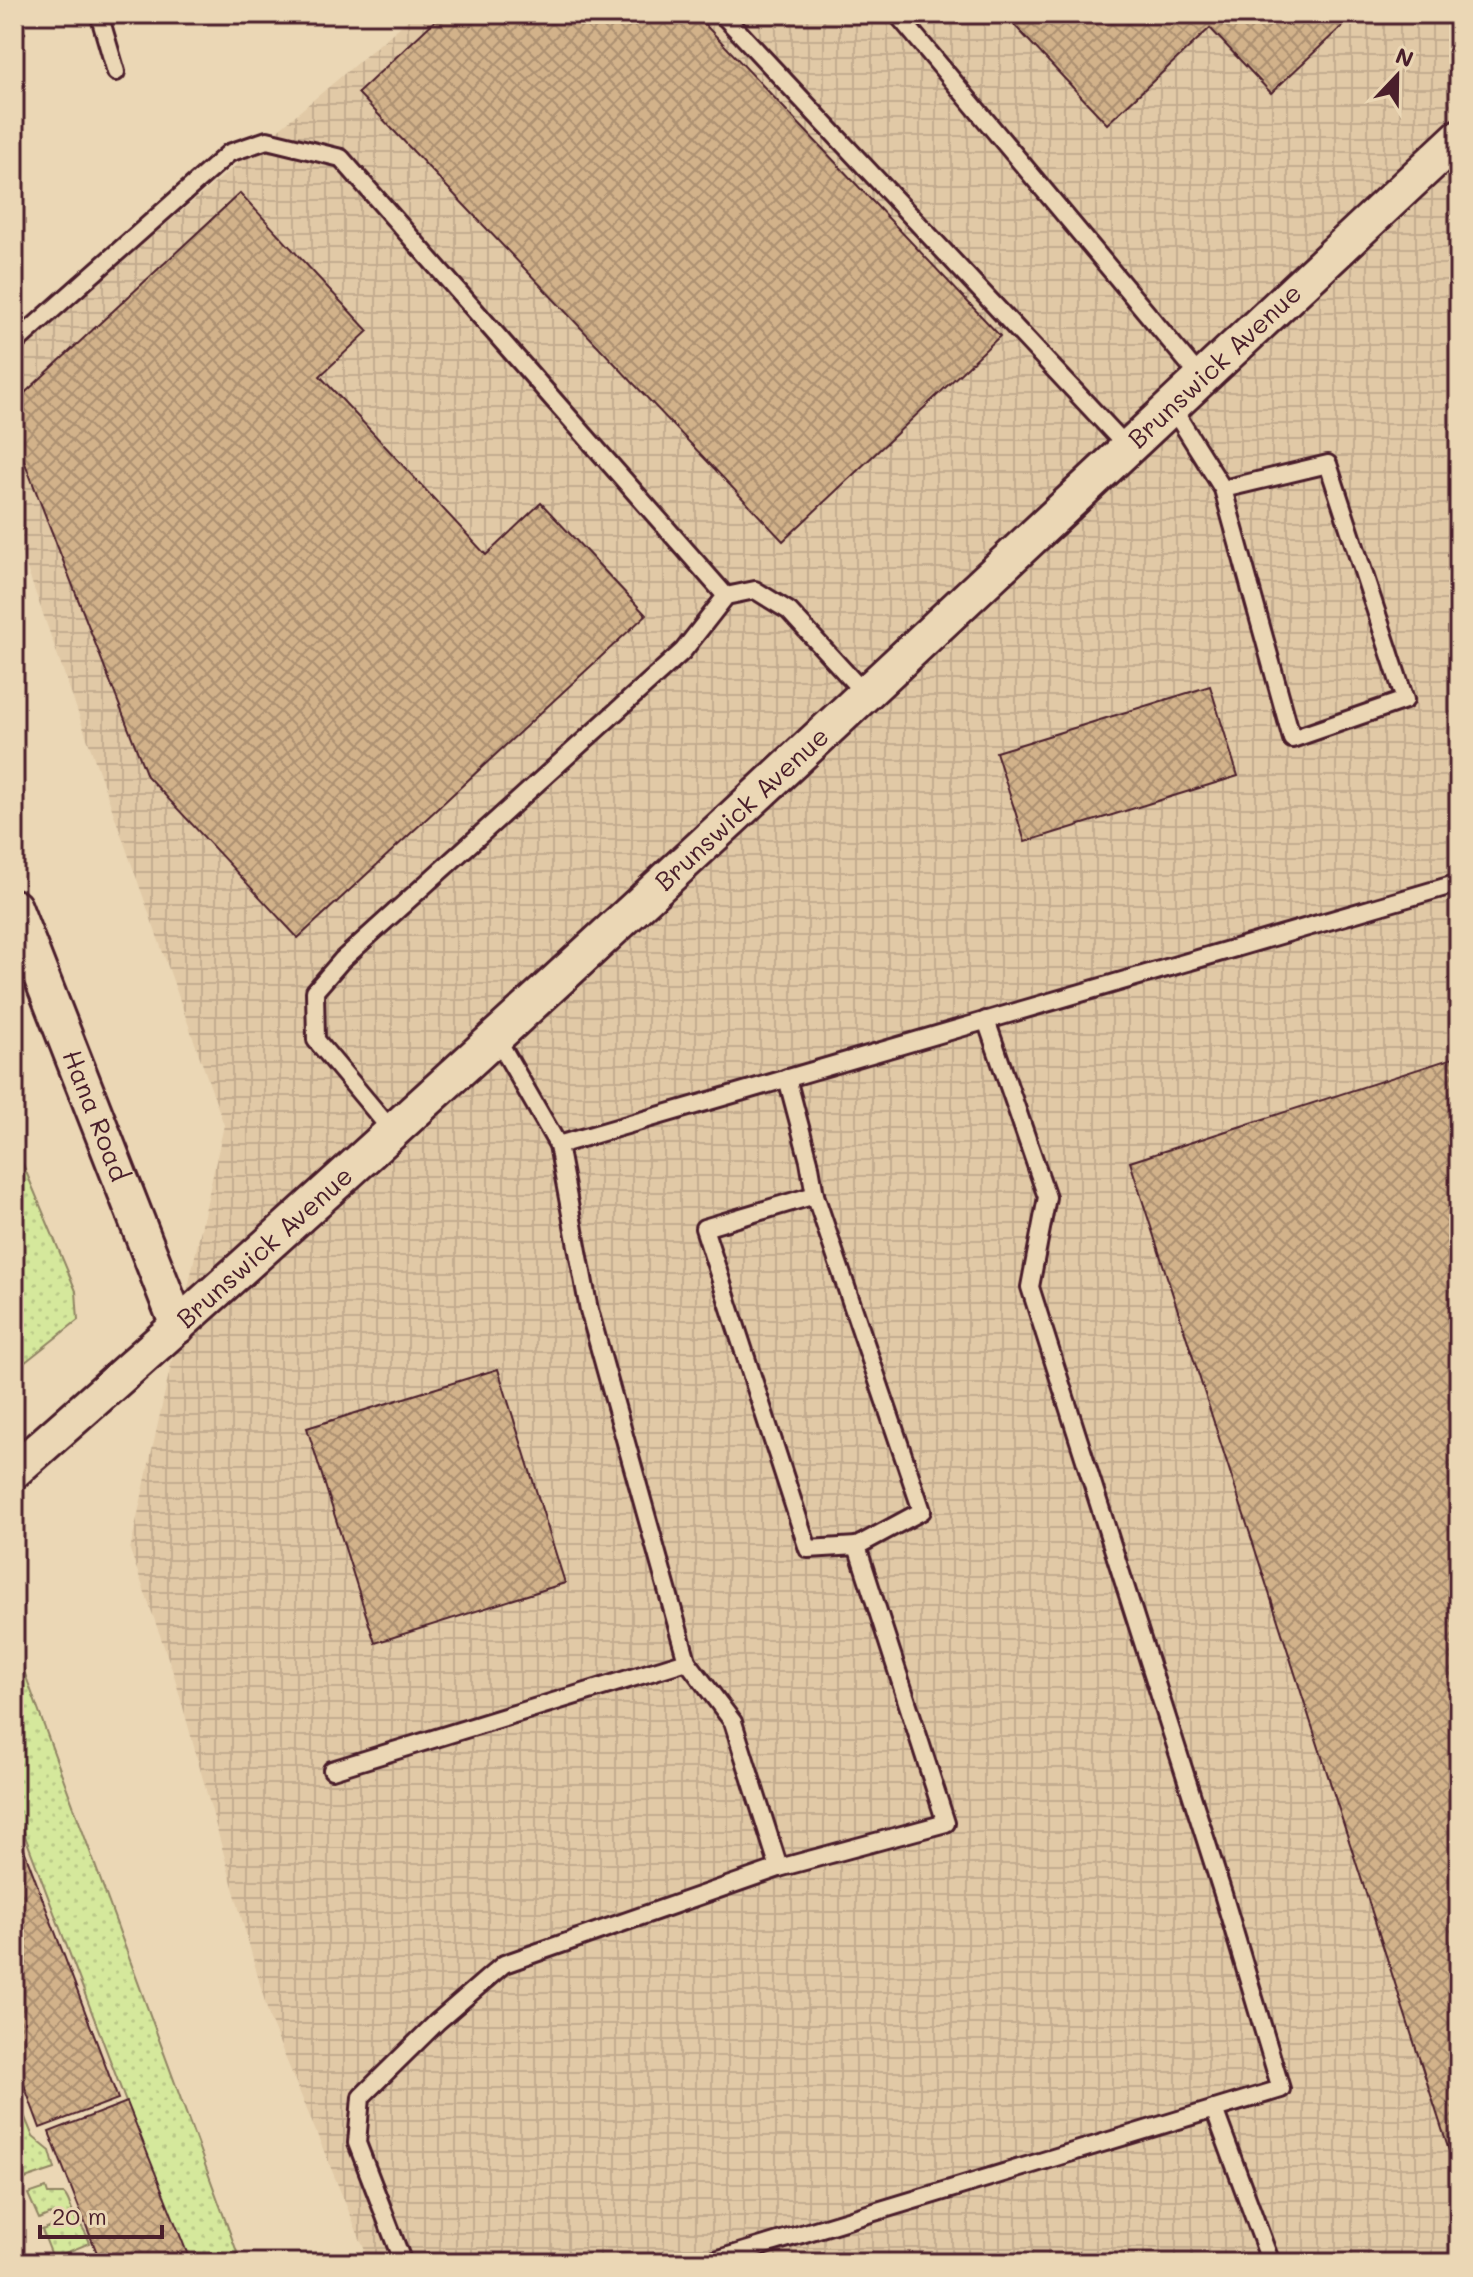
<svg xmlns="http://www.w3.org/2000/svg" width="1473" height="2277" viewBox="0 0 1473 2277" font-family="Mali,sans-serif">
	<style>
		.industrial { fill: url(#industrial-grid) }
		.grass { fill: url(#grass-dots); stroke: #908464; stroke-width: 2 }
		.building { fill: url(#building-cross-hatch); stroke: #4a1f2b; stroke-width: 2 }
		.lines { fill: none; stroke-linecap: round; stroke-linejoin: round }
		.service-casing { stroke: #4a1f2b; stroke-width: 22 }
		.minor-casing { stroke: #4a1f2b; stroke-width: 40 }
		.service { stroke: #ebd7b5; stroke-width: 16 }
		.minor { stroke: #ebd7b5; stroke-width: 34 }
		.labels { text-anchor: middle; stroke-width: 6; stroke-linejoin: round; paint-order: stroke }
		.street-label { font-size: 26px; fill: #4a1f2b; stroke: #ebd7b5 }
	</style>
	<defs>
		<pattern id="industrial-grid" width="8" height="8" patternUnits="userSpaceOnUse" patternTransform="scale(2)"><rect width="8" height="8" fill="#e1c9a6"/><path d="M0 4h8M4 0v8" fill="none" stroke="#c3ac8f"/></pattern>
		<pattern id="grass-dots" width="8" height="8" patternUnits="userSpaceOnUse" patternTransform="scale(2)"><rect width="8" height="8" fill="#d5e89c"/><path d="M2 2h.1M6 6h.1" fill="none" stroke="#b8c787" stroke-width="1.8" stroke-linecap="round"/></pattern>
		<pattern id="building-cross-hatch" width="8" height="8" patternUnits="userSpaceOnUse" patternTransform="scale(2)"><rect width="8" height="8" fill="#d2b28a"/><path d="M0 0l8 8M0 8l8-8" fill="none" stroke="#ac9071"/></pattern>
	</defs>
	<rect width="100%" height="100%" fill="#ebd7b5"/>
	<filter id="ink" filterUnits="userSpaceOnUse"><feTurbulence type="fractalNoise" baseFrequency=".0125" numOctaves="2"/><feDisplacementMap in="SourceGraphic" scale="16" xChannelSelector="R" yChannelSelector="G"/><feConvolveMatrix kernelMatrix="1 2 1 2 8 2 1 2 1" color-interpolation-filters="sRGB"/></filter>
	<g filter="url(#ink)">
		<polygon class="industrial" points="415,14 1459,14 1459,2263 370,2263 270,2020 174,1675 130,1550 224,1125 14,532 14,353"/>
		<g class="grass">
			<polygon points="14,1143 76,1291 78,1320 14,1371"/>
			<polygon points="14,1644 241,2263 187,2263 14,1807"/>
			<polygon points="17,2098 33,2137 50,2151 55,2169 22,2180 14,2159 14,2099"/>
			<path d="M46,2188L48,2194H64C71,2201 70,2211 76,2219C83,2227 86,2232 90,2243L53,2258L42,2230L54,2225L55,2222L50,2214L39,2219L28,2194Z"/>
		</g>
		<g class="building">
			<polygon points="442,14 695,14 1000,336 783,541 358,93"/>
			<polygon points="1004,14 1355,14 1271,93 1210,28 1107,124"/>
			<polygon points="14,22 25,33 14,45"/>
			<polygon points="240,193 368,331 320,376 486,555 541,503 646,615 298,938 147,776 14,435 14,403"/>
			<polygon points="1210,686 1238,776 1025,842 996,752"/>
			<polygon points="1459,1056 1459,2158 1452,2160 1130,1162"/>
			<polygon points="498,1369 565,1583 375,1643 307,1428"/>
			<polygon points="14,1823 118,2099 40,2128 14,2058"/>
			<polygon points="127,2102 189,2258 177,2263 101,2263 49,2132"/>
		</g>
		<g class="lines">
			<g class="service-casing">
				<g id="service">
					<polyline points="99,14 116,72"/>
					<polyline points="722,14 1127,447"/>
					<polyline points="897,14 1201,378"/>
					<polyline points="14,344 229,153 267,140 341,158 726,596"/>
					<polyline points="1171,406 1223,489 1328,464 1405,700 1292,739 1223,489"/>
					<polyline points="392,1131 316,1040 315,991 342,960 683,651 726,596 755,590 789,611 864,693"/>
					<polyline points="558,1145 1459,883"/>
					<polyline points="815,1195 704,1228 808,1549 857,1546"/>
					<polyline points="332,1770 687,1661 589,1310 558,1145 496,1037"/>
					<polyline points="779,1868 946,1823 857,1546 922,1511 815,1195 809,1161 787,1078"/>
					<polyline points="1214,2109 1271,2263"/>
					<polyline points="709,2262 1281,2089 1223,1894 1030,1287 1047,1197 986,1020"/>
					<polyline points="403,2263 357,2143 361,2097 437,2022 504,1964 779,1868 733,1722 687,1661"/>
				</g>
			</g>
			<g class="minor-casing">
				<g id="minor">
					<path id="s1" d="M14,907L178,1326"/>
					<path id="s2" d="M14,1471C506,1038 980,585 1459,137"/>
				</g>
			</g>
			<use href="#service" class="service"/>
			<use href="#minor" class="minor"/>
		</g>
	</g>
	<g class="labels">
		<g class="street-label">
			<text dy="9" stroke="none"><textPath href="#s2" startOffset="1632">Brunswick Avenue</textPath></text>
			<text dy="9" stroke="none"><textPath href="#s2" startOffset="984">Brunswick Avenue</textPath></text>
			<text dy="9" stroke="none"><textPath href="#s1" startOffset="224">Hana Road</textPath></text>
			<text dy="9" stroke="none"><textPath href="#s2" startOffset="336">Brunswick Avenue</textPath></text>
		</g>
	</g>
	<rect width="1473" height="2277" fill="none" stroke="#ebd7b5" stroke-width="48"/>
	<rect x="24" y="24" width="1425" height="2229" fill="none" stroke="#4a1f2b" stroke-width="3" filter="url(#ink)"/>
	<g transform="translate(1397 76) rotate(22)" stroke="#ebd7b5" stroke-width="6" paint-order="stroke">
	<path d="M0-6L14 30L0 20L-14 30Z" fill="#4a1f2b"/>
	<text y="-12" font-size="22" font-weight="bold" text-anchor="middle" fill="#4a1f2b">N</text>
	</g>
	<path d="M40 2225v12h122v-12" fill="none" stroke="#4a1f2b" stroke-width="4"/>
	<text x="52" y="2225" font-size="24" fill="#4a1f2b" stroke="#ebd7b5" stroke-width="6" paint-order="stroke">20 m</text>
</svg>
